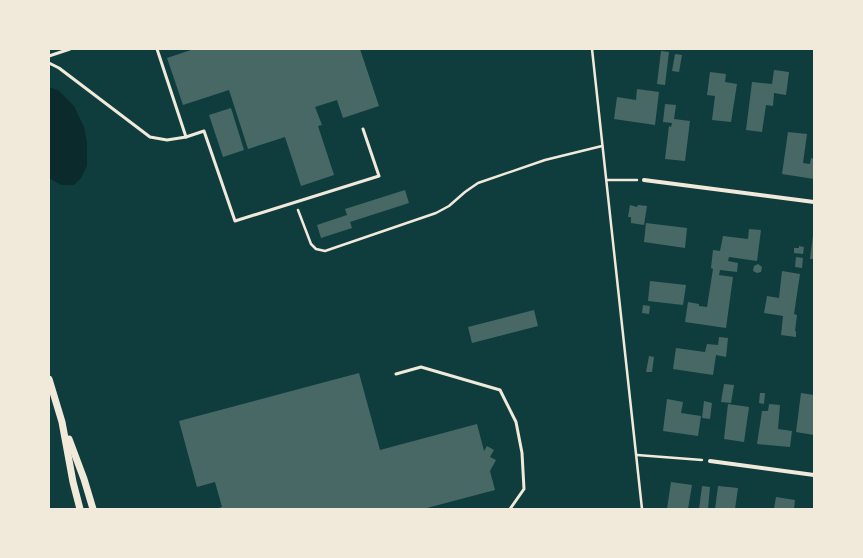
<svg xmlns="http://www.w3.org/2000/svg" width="863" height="558" viewBox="0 0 863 558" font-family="'Titillium Web',sans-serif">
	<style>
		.water { fill: #0a2a2b }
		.building { fill: #486865 }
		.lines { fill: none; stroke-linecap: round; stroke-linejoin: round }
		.path { stroke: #f1e9da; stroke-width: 2.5 }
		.service { stroke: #f1e9da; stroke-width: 3 }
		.minor { stroke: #f1e9da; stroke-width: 4 }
		.tertiary { stroke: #f1e9da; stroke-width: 7 }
	</style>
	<rect width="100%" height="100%" fill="#0f3d3e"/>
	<polygon class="water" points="49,87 58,90 74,106 84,127 87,143 87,166 81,178 74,185 61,185 49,178"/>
	<g class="building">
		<polygon points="194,49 360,49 379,106 343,118 337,100 315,107 322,125 318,126 334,175 301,186 285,137 248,149 229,90 183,105 167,58"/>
		<polygon points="661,51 669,52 665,85 657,84"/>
		<polygon points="675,54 682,55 679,72 672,71"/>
		<polygon points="774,70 789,72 786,95 774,93 773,106 766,105 762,132 746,130 752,82 772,84"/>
		<polygon points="710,72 726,74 725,82 737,84 731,122 712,120 715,96 707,95"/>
		<polygon points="637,89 659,92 655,125 614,119 617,97 636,100"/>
		<polygon points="665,104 676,105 674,119 690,121 685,161 665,159 669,126 671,127 672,123 663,122"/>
		<polygon points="231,108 244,150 223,157 209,115"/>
		<polygon points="788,132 807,134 803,163 810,164 811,158 814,159 814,179 782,174"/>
		<polygon points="405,190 409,203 350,222 352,228 321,238 317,225 347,215 345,209"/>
		<polygon points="630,205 637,207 638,205 647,206 644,225 631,223 631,217 628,217"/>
		<polygon points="646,223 687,228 685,248 644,242"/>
		<polygon points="749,229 761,230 757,261 729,257 728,261 738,263 737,272 720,270 719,275 733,277 726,328 685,322 688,302 699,304 699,306 707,307 713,269 711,268 713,250 720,251 723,236 748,239"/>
		<polygon points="813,235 814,235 814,259 810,259"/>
		<polygon points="799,246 804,247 803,254 794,253 794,248 799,248"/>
		<polygon points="796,257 803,258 802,268 795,267"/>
		<polygon points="758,264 762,267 761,272 757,273 753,271 754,266"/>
		<polygon points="782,271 800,274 794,314 797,315 795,331 796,331 796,337 781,335 783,316 764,313 767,296 779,298"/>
		<polygon points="650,281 686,285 683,305 648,301"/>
		<polygon points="643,305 650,306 649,314 642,313"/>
		<polygon points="534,310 538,326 472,343 468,327"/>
		<polygon points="719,337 728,338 726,357 716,355 713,375 673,369 676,348 705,352 707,344 718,345"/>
		<polygon points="649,356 654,357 652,372 646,372"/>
		<polygon points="359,373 380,450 477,424 484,451 487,446 494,450 490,457 496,460 490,471 495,490 423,509 216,509 222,507 215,482 197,487 179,421"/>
		<polygon points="724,384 734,385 731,403 721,402"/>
		<polygon points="760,393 765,393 764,404 759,403"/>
		<polygon points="801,393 814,395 814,435 796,432"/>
		<polygon points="667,399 683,402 681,413 701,416 698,436 663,431"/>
		<polygon points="704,401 712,403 710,419 702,418"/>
		<polygon points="728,404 749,407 744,442 724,439"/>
		<polygon points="769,404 780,405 778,429 792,431 790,447 757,444 762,411 768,411"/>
		<polygon points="671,482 692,485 688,509 667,509"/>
		<polygon points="702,486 710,487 708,509 699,509"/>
		<polygon points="718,486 738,488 735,509 715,509"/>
		<polygon points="776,497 795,500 794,509 774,509"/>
	</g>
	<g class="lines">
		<g class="path">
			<polyline points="592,49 642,509"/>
			<polyline points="607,180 637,180"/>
			<polyline points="298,210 311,244 316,249 325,251 436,213 449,206 465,192 478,183 545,160 602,146"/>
			<polyline points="637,455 702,460"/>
		</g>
		<g class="service">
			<polyline points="157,49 186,137 204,131 235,221 379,176 363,129"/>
			<polyline points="49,56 70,49"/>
			<polyline points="49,63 59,68 150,137 167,140 186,137"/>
			<polyline points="396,374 421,367 500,390 516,422 522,453 524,489 510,509"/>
		</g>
		<g class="minor">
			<polyline points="644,180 814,202"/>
			<polyline points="710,461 814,475"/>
		</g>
		<g class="tertiary">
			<polyline points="49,379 62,422 73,482 80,509"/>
			<polyline points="69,439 84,479 93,509"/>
		</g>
	</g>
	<rect width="863" height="558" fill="none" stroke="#f1e9da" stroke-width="100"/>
</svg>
